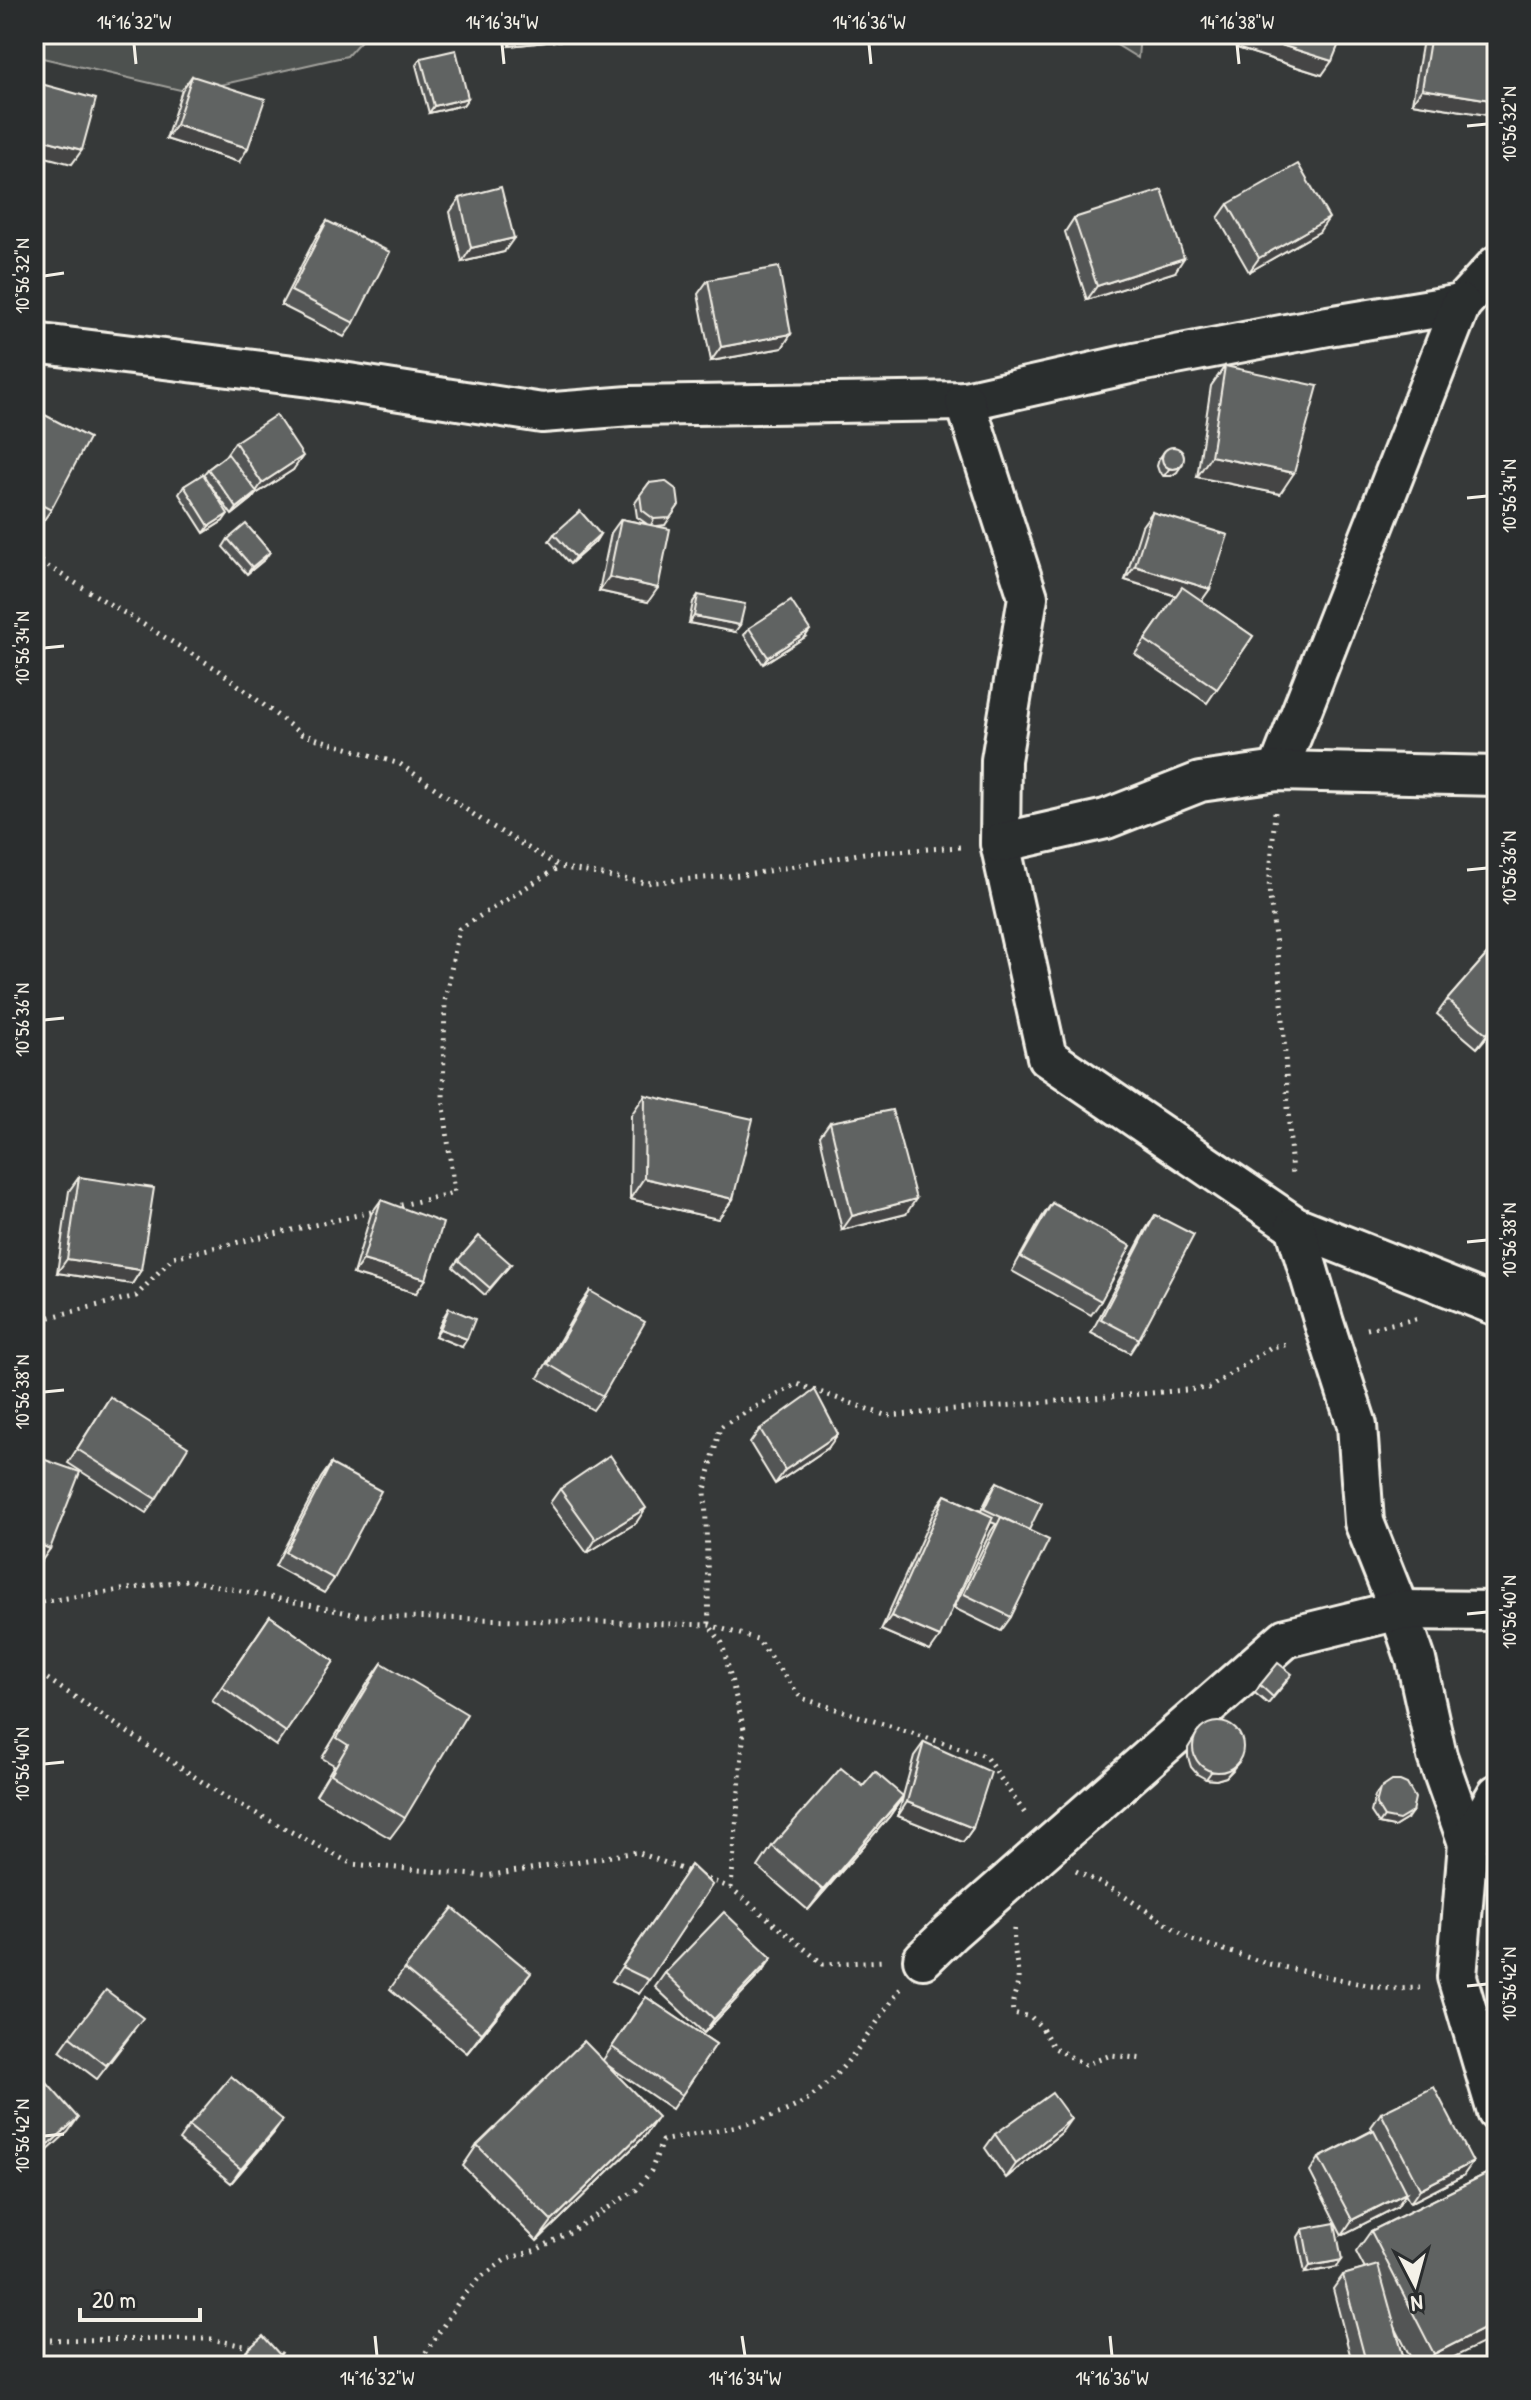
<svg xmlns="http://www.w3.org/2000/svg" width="1531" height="2400" viewBox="0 0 1531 2400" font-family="'Patrick Hand',sans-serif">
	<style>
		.green { fill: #4e514f; stroke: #a1a19c; stroke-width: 2 }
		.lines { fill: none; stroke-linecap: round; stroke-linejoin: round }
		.street-casing { stroke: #f4f1e8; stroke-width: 44 }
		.path { stroke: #f4f1e8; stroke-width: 5; stroke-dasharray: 2 6; stroke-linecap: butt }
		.street { stroke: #2a2d2e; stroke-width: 38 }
		.wall { fill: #535554; stroke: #f4f1e8; stroke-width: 2 }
		.shaded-wall { fill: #444545; stroke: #f4f1e8; stroke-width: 2 }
		.building { fill: #616362; stroke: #f4f1e8; stroke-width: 2 }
		.ticks { fill: none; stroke: #f4f1e8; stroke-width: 3 }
		.neatline { fill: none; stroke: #f4f1e8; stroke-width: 3 }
		.ticks-label { font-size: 20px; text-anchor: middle; fill: #f4f1e8 }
	</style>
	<rect width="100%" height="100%" fill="#363939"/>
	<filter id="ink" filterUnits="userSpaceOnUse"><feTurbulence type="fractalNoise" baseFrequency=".0125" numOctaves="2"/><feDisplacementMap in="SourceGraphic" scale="16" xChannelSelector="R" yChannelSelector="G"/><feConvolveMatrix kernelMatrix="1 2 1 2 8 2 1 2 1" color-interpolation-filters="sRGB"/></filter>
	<g filter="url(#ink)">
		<g class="green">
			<polygon points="34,34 367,34 347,56 189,92 34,56"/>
			<polygon points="1099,34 1140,34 1138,58"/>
		</g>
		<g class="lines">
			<g class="street-casing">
				<g id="street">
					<polyline points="34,343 310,377 542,413 630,406 965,401 1134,363 1328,326 1461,304 1497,265"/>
					<polyline points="965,401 1028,597 1001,760 1000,843 1047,1057 1295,1226 1497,1306"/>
					<polyline points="1278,771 1461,304"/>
					<polyline points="1000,843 1106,819 1200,782 1278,771 1497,776"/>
					<polyline points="1295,1226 1324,1323 1357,1425 1364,1522 1399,1610 1416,1660 1437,1756 1468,1843"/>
					<polyline points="1497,1794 1468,1843 1457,1977 1497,2112"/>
					<polyline points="923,1959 951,1932 1286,1638 1399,1610 1497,1611"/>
				</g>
			</g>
			<g class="path">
				<polyline points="34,558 220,671 301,734 400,764 483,821 560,867 645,883 752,874 864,853 961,847"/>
				<polyline points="1275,812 1269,889 1281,985 1292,1177"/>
				<polyline points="393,1207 454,1193 443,1097 445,1001 459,929 559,867"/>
				<polyline points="34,1321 136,1296 173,1257 380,1210"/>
				<polyline points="1367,1329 1420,1318"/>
				<polyline points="34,1603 188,1580 362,1616 709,1625 757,1639 801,1698 985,1756 1026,1815"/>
				<polyline points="34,1670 225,1797 352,1864 486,1876 637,1852 731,1888 823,1964 886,1961"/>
				<polyline points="1076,1871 1116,1891 1192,1940 1269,1964 1371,1986 1393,1989 1420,1988"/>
				<polyline points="731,1888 744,1729 722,1643 709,1625 705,1490 720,1427 797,1384 887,1416 1209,1388 1271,1347 1291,1344"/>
				<path d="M1014,1929C1012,1947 1019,1967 1018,1981C1016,1995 1011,1998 1013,2013L1031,2017L1042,2028L1053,2047L1085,2065L1111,2055L1143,2059"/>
				<polyline points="34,2340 211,2339 254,2348"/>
				<polyline points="272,2352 281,2354 294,2366"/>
				<path d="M417,2366L458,2303L478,2279L505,2260L536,2250L570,2232L636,2190L651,2171L662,2141C706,2131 767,2125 805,2101C844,2076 874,2025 901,1988"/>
			</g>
			<use href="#street" class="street"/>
		</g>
		<g class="wall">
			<polygon points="508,34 570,34 565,40 509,46"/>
			<polygon points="1241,34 1343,34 1322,75 1237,48"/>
			<polygon points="1424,34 1497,34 1497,101 1487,115 1412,103"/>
			<polygon points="421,58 468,98 463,105 429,113 416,65"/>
			<polygon points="192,76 239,162 166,139 182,90"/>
			<polygon points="460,198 504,252 462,262 450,212"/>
			<polygon points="1228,204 1319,232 1249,272 1218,218"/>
			<polygon points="1074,218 1175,272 1087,300 1065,232"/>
			<polygon points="327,221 354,323 344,337 281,305 317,235"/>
			<polygon points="708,280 791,334 782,348 711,361 698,294"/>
			<polygon points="1225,366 1280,494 1197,477 1211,386"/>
			<polygon points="43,414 51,510 41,524 34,520 34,426"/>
			<polygon points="235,442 293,470 256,494 252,499 232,515 211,486 223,521 204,533 179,494 184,486 203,475 208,469 225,456"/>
			<polygon points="1164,452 1177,472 1171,476 1164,476 1159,472 1157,466 1159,459"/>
			<polygon points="649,483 665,525 654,526 648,602 599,591 611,533 621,519 647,524 637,517 635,503"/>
			<polygon points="1152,512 1202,601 1253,636 1207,703 1135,654 1176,596 1125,580 1142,526"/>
			<polygon points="554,534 600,534 595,542 570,564 549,541"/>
			<polygon points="228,539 265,559 247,574 223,547"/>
			<polygon points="698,595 735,632 689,623 693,602"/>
			<polygon points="749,628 805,637 763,664 744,635"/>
			<polygon points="1497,943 1497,1025 1477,1048 1437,1014 1447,1000"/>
			<polygon points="645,1095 733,1199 718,1219 630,1199 631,1115"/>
			<polygon points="830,1122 906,1214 842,1230 820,1136"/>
			<polygon points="79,1177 141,1270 132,1284 57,1273 69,1191"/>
			<polygon points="381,1200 416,1293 353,1274 371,1214"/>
			<polygon points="1052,1203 1101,1301 1091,1315 1012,1271 1042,1217"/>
			<polygon points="1155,1215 1139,1339 1130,1353 1091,1333 1146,1229"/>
			<polygon points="458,1260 511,1264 485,1295 453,1267"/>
			<polygon points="590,1291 603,1396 593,1410 538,1378 580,1305"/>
			<polygon points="449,1308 462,1347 435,1336 444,1316"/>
			<polygon points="110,1397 156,1499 146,1513 68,1463"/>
			<polygon points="760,1429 828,1448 775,1484 750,1443"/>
			<polygon points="331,1464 334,1579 324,1593 275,1566 321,1478"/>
			<polygon points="997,1482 1029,1530 1011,1617 1001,1631 954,1608 991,1531 996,1524 991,1522 930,1651 881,1630 935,1509 945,1495 981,1511 992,1489"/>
			<polygon points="560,1489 636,1523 587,1553 550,1503"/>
			<polygon points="270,1616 334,1661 276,1746 212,1701"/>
			<polygon points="382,1663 405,1818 390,1838 316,1795 334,1765 322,1758 367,1684"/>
			<polygon points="1287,1681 1268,1704 1255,1693 1260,1685"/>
			<polygon points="1198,1732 1233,1770 1226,1777 1216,1780 1206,1779 1197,1774 1191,1767 1188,1757 1188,1748"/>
			<polygon points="924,1742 973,1828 963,1842 898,1816 903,1797 889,1817 808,1910 758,1867 772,1846 863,1786 903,1796 914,1756"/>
			<polygon points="1380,1789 1407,1819 1394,1827 1379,1824 1371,1812 1375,1796"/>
			<polygon points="691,1865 712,1885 639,1994 612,1981"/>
			<polygon points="404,1969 516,1993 467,2053 390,1989"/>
			<polygon points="762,1972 704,2033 655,1987 665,1973"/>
			<polygon points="646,1997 716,2044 672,2109 610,2067 644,2137 537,2241 463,2166 477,2145 603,2060"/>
			<polygon points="133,2032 97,2079 60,2051 70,2037"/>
			<polygon points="1381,2113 1463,2176 1410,2203 1405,2194 1397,2207 1342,2235 1310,2172 1319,2158 1373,2130 1371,2127"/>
			<polygon points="189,2126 273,2134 231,2183 179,2140"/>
			<polygon points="1061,2133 1006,2178 985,2148 995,2134"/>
			<polygon points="1488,2173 1436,2366 1415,2366 1395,2327 1406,2366 1353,2366 1333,2289 1343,2275 1365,2269 1356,2252 1371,2231"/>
			<polygon points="1303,2229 1337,2267 1305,2273 1298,2237"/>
		</g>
		<g class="shaded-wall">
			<polygon points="518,34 570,34 565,40 509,46"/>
			<polygon points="1246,34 1332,61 1322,75 1237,48"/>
			<polygon points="1422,89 1497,101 1487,115 1412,103"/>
			<polygon points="468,98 463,105 429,113 434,106"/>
			<polygon points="176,125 248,148 239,162 166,139"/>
			<polygon points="34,137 82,150 72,164 34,154"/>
			<polygon points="1329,218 1319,232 1249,272 1259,258"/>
			<polygon points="514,238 504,252 462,262 471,248"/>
			<polygon points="1184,258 1175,272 1087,300 1097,286"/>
			<polygon points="791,334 782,348 711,361 721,347"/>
			<polygon points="303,456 293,470 256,494 252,499 232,515 237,508 253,496 262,483"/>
			<polygon points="1211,456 1294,473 1280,494 1197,477"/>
			<polygon points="1182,465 1177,472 1171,476 1164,476 1169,469"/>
			<polygon points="679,505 665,525 650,527 654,519"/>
			<polygon points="228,514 223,521 204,533 209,526"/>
			<polygon points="600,534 595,542 570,564 575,557"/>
			<polygon points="270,552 265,559 247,574 252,567"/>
			<polygon points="1135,566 1210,589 1200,603 1125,580"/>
			<polygon points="609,577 658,588 648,602 599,591"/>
			<polygon points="694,616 740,625 735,632 689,623"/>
			<polygon points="810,630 805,637 763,664 768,657"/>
			<polygon points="1497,1022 1497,1025 1477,1048 1487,1034"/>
			<polygon points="644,1178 733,1199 718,1219 630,1199"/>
			<polygon points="916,1199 906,1214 842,1230 852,1216"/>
			<polygon points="67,1259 141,1270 132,1284 57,1273"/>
			<polygon points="363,1260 426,1279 416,1293 353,1274"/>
			<polygon points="440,1329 467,1339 462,1347 435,1336"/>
			<polygon points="838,1434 828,1448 775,1484 785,1470"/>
			<polygon points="646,1508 636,1523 587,1553 596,1539"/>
			<polygon points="34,1542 50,1549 40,1563 34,1561"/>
			<polygon points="891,1616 940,1637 930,1651 881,1630"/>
			<polygon points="1238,1763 1226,1777 1216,1780 1206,1779 1211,1772"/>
			<polygon points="903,1796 889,1817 808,1910 823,1890"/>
			<polygon points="907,1802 973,1828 963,1842 898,1816"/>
			<polygon points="1412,1812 1407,1819 1394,1827 1379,1824 1384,1817"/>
			<polygon points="772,1958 762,1972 704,2033 714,2019"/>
			<polygon points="531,1973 516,1993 467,2053 482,2033"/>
			<polygon points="658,2117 644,2137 537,2241 552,2221"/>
			<polygon points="78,2118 68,2132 34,2163 34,2158"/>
			<polygon points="1071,2119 1061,2133 1006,2178 1016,2164"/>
			<polygon points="283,2120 273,2134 231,2183 241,2169"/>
			<polygon points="1473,2162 1463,2176 1410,2203 1420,2189"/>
			<polygon points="1406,2193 1397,2207 1342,2235 1352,2220"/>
			<polygon points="1342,2260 1337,2267 1305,2273 1310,2266"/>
			<polygon points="1497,2322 1497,2336 1436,2366 1425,2366 1434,2354"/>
		</g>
		<g class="building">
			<polygon points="1246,34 1343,34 1332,61"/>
			<polygon points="1431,34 1497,34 1497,101 1422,89"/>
			<polygon points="456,50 468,98 434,106 421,58"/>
			<polygon points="192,76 265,99 248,148 176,125"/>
			<polygon points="34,82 96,99 82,150 34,137"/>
			<polygon points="1298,164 1329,218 1259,258 1228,204"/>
			<polygon points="501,187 514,238 471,248 460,198"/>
			<polygon points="1162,190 1184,258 1097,286 1074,218"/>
			<polygon points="327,221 390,252 354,323 291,291"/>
			<polygon points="779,267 791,334 721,347 708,280"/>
			<polygon points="1225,366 1318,386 1294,473 1211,456"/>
			<polygon points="43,414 89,438 51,510 34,501 34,430"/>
			<polygon points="276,415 303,456 262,483 235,442"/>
			<circle cx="1173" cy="458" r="11"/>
			<polygon points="228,454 257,492 237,508 208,469"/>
			<polygon points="203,474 228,514 209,526 184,486"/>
			<polygon points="665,481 677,490 679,505 670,518 654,519 642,510 640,495 649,483"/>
			<polygon points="580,511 600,534 575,557 554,534"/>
			<polygon points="1152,512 1228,535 1210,589 1135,566"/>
			<polygon points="621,519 670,529 658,588 609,577"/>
			<polygon points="246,524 270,552 252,567 228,539"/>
			<polygon points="1182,587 1253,636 1217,689 1145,640"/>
			<polygon points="698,595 745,604 740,625 694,616"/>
			<polygon points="791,601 810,630 768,657 749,628"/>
			<polygon points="1497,943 1497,1022 1487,1034 1447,1000"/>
			<polygon points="645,1095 753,1119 733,1199 644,1178"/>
			<polygon points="892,1110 916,1199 852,1216 830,1122"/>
			<polygon points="79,1177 154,1188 141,1270 67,1259"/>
			<polygon points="381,1200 443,1223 426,1279 363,1260"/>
			<polygon points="1052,1203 1131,1246 1101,1301 1021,1257"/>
			<polygon points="1155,1215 1194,1235 1139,1339 1101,1319"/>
			<polygon points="479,1236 511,1264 490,1288 458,1260"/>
			<polygon points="590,1291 645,1322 603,1396 548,1364"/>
			<polygon points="449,1308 475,1319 467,1339 440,1329"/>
			<polygon points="815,1390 838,1434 785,1470 760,1429"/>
			<polygon points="110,1397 188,1447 156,1499 77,1449"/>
			<polygon points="610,1455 646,1508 596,1539 560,1489"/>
			<polygon points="34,1456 80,1472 50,1549 34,1542"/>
			<polygon points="331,1464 381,1491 334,1579 285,1552"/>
			<polygon points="997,1482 1042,1503 1029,1530 984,1509"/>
			<polygon points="945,1495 993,1517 940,1637 891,1616"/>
			<polygon points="1001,1517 1049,1540 1011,1617 964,1594"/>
			<polygon points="270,1616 334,1661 286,1732 222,1687"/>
			<polygon points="382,1663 467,1714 405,1818 331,1774 348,1745 337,1738"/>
			<polygon points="1278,1663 1292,1674 1273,1697 1260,1685"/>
			<circle cx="1218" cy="1747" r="25"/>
			<polygon points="924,1742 991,1772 973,1828 907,1802"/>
			<polygon points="841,1768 863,1786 875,1772 903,1796 823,1890 772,1846"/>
			<polygon points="1392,1781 1400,1781 1407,1784 1415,1798 1412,1812 1399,1820 1384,1817 1376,1804 1380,1789"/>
			<polygon points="691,1865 712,1885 649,1980 622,1967"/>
			<polygon points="453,1908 531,1973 482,2033 404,1969"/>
			<polygon points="724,1912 772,1958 714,2019 665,1973"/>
			<polygon points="106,1990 143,2018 106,2065 70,2037"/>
			<polygon points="646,1997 716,2044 682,2095 612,2047"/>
			<polygon points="584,2041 658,2117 552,2221 477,2145"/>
			<polygon points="38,2073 78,2118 34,2158 34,2077"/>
			<polygon points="231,2076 283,2120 241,2169 189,2126"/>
			<polygon points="1434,2087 1473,2162 1420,2189 1381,2113"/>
			<polygon points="1052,2093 1071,2119 1016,2164 995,2134"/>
			<polygon points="1374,2130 1406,2193 1352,2220 1319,2158"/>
			<polygon points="1488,2173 1497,2191 1497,2322 1434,2354 1371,2231"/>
			<polygon points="1335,2223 1342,2260 1310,2266 1303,2229"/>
			<polygon points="1378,2265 1406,2366 1367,2366 1343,2275"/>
			<polygon points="263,2336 290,2366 230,2366"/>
			<polygon points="1497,2356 1497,2366 1469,2366"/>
		</g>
	</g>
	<path class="ticks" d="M134,44L136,64M502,44L504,64M869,44L871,64M1237,44L1239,64M1467,126L1487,124M44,276L64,273M1467,498L1487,496M44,648L64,646M1467,870L1487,868M44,1020L64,1018M1467,1242L1487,1240M44,1392L64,1390M1467,1614L1487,1612M44,1764L64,1762M1467,1986L1487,1984M44,2136L64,2134M375,2336L377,2356M742,2336L745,2356M1110,2336L1112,2356"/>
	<rect width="1531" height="2400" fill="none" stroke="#2a2d2e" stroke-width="88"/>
	<g transform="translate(1415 2284) rotate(174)" stroke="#2a2d2e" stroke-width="6" paint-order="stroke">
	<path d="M0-6L14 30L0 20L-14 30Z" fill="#f4f1e8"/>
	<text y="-12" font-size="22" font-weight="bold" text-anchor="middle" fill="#f4f1e8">N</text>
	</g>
	<path d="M80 2308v12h120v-12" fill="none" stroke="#f4f1e8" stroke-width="4"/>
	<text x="92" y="2308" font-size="24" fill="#f4f1e8" stroke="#2a2d2e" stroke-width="6" paint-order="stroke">20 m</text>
	<rect x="44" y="44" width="1443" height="2312" class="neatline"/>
	<g class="ticks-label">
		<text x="134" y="29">14°16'32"W</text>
		<text x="502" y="29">14°16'34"W</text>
		<text x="869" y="29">14°16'36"W</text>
		<text x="1237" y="29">14°16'38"W</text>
		<text transform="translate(1509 124) rotate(-90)" y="7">10°56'32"N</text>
		<text transform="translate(22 276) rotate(-90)" y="7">10°56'32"N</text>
		<text transform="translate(1509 496) rotate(-90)" y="7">10°56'34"N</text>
		<text transform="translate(22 648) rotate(-90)" y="7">10°56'34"N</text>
		<text transform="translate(1509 868) rotate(-90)" y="7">10°56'36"N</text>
		<text transform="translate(22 1020) rotate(-90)" y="7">10°56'36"N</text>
		<text transform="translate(1509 1240) rotate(-90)" y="7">10°56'38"N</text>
		<text transform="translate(22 1392) rotate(-90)" y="7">10°56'38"N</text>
		<text transform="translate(1509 1612) rotate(-90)" y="7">10°56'40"N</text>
		<text transform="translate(22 1764) rotate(-90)" y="7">10°56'40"N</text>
		<text transform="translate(1509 1984) rotate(-90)" y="7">10°56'42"N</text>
		<text transform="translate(22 2136) rotate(-90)" y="7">10°56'42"N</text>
		<text x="377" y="2385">14°16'32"W</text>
		<text x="745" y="2385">14°16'34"W</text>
		<text x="1112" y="2385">14°16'36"W</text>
	</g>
</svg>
